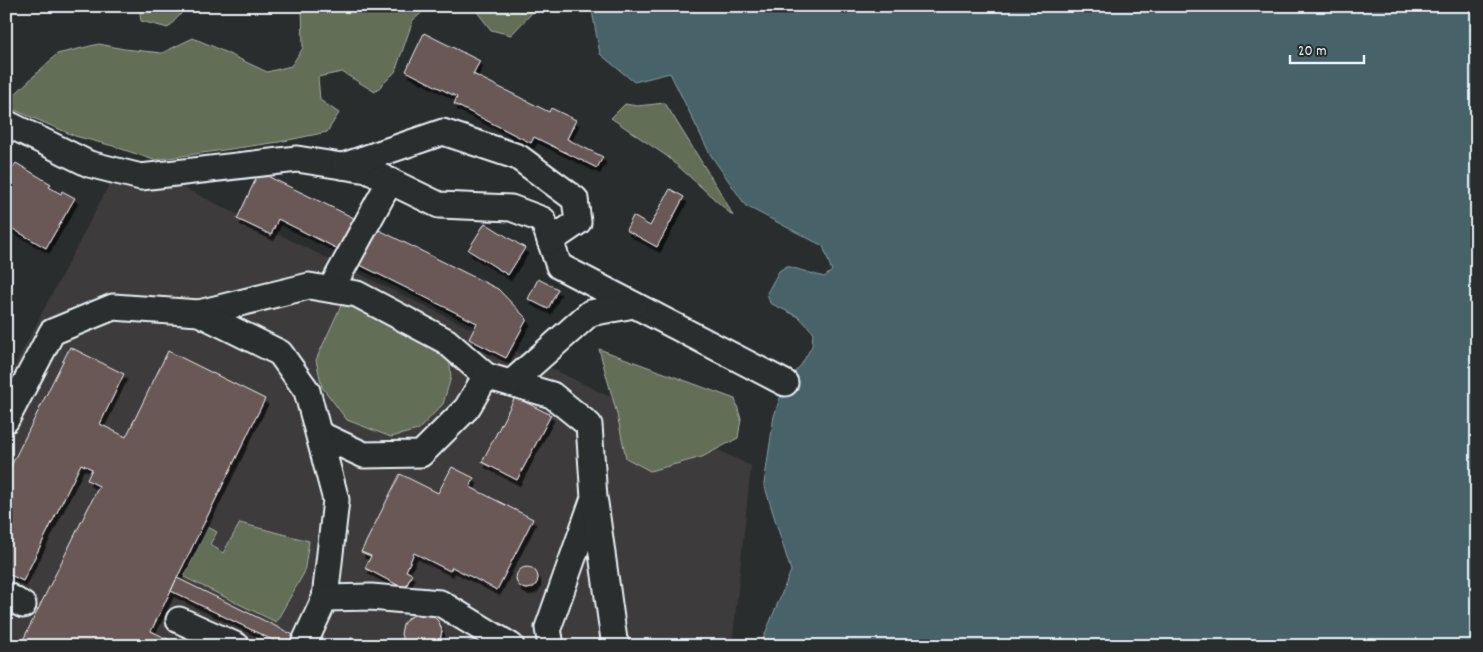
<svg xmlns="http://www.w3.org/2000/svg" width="1483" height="652" viewBox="0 0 1483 652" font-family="Dekko,sans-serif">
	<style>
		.built { fill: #3e3a3a }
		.green { fill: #626e55; stroke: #a5b0a6 }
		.water { fill: #466369; stroke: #879ca2 }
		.building { fill: #6b5956; stroke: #e8f1f8; filter: url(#shadow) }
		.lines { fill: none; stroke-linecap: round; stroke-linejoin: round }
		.minor-casing { stroke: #e8f1f8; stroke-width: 29 }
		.minor { stroke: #2a2d2e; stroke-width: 25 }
	</style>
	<defs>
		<filter id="shadow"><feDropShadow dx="3" dy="5.5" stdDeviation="0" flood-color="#0009"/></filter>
	</defs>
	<rect width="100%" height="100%" fill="#2a2d2e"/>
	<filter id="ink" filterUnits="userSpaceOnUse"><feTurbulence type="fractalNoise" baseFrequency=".02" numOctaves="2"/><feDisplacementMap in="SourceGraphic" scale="10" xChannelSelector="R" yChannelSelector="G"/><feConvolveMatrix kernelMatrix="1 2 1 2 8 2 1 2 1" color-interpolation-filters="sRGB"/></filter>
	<g filter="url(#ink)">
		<polygon class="built" points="123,158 751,466 732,646 6,646 6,382"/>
		<g class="green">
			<polygon points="139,6 188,6 168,28 141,21"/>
			<polygon points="302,6 430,6 413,20 395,72 375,92 342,72 318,77 320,100 339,113 327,132 279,142 154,160 113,146 75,136 10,108 14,95 57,54 99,44 124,49 162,53 193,38 212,46 267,72 291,66 303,48"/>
			<polygon points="470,6 534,6 531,14 511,35 491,30 474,8"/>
			<polygon points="665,103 725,200 733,216 668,157 611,118 625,104 637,106"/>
			<polygon points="343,301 367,306 449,356 451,377 443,404 418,430 391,437 347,420 322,387 316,360"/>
			<polygon points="599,349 735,399 741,419 738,438 702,457 650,471 626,458 617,414"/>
			<polygon points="240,523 309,541 304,573 276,622 184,577 208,527 217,532 210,544 223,553"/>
		</g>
		<polygon class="water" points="596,6 1477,6 1477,646 760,646 791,571 764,484 774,416 785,383 801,365 812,346 813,332 799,317 770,303 767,293 779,271 787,266 824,277 832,271 823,246 746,206 710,154 670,73 634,82 600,54 592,11"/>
		<g class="building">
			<polygon points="424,33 480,61 473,74 549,112 551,108 576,120 567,139 603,157 597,168 534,137 531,143 454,104 457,97 406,71"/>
			<polygon points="16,163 51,184 49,187 61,194 62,191 75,198 46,248 6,225 6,167 11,170"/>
			<polygon points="259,172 354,218 338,249 278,219 271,235 237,219"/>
			<polygon points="670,189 684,197 657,247 626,230 633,216 650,226"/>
			<polygon points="485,223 525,248 508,275 468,250"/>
			<polygon points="375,228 498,289 527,319 506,358 469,339 477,323 358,264"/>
			<polygon points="538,279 558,289 548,309 528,299"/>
			<polygon points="70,347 124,374 100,424 126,437 168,351 265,399 151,631 182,646 20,646 99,486 87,480 92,469 81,464 23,581 6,573 6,476"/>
			<polygon points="515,397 551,415 517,480 482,462"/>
			<polygon points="452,467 474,478 470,487 533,519 497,590 452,567 450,571 414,553 406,571 412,574 405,589 365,568 371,556 361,552 400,474 438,493"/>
			<circle cx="527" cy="578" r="11"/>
			<polygon points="177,578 316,646 285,646 171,591"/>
			<polygon points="421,612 432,615 439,622 442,631 440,640 436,646 406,646 404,644 401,634 403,624 408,618"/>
			<polygon points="352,637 368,646 348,646"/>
			<polygon points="474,640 485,643 488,646 460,646"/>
		</g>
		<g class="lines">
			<g class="minor-casing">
				<g id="minor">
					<polyline points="6,123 89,164 141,177 297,159 367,170 439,205 511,208 543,220 559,266 785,383"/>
					<polyline points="343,166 443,132 518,157 575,199 578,222 550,241"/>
					<polyline points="331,289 390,181"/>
					<polyline points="199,313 309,286 357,294 446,341 486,376 467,408 421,454 364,455 319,434"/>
					<polyline points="486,376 552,395 589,425 594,498 548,628 551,646"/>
					<polyline points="511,383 590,313 634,305"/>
					<polyline points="6,420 52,332 113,307 199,313 280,353 307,391 336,500 325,598 303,646"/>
					<polyline points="595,503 614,640 617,646"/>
					<polyline points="6,595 23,605"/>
					<polyline points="325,598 371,597 440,603 511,646"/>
					<polyline points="179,620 237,646"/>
				</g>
			</g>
			<use href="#minor" class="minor"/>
		</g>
	</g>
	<rect width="1483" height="652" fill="none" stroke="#2a2d2e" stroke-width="25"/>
	<rect x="12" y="12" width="1458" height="627" fill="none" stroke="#e8f1f8" stroke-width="2" filter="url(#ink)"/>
	<path d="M1290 55v8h74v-8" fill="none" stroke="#e8f1f8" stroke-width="2.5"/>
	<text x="1298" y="55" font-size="15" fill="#e8f1f8" stroke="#2a2d2e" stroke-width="4" paint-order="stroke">20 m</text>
</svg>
